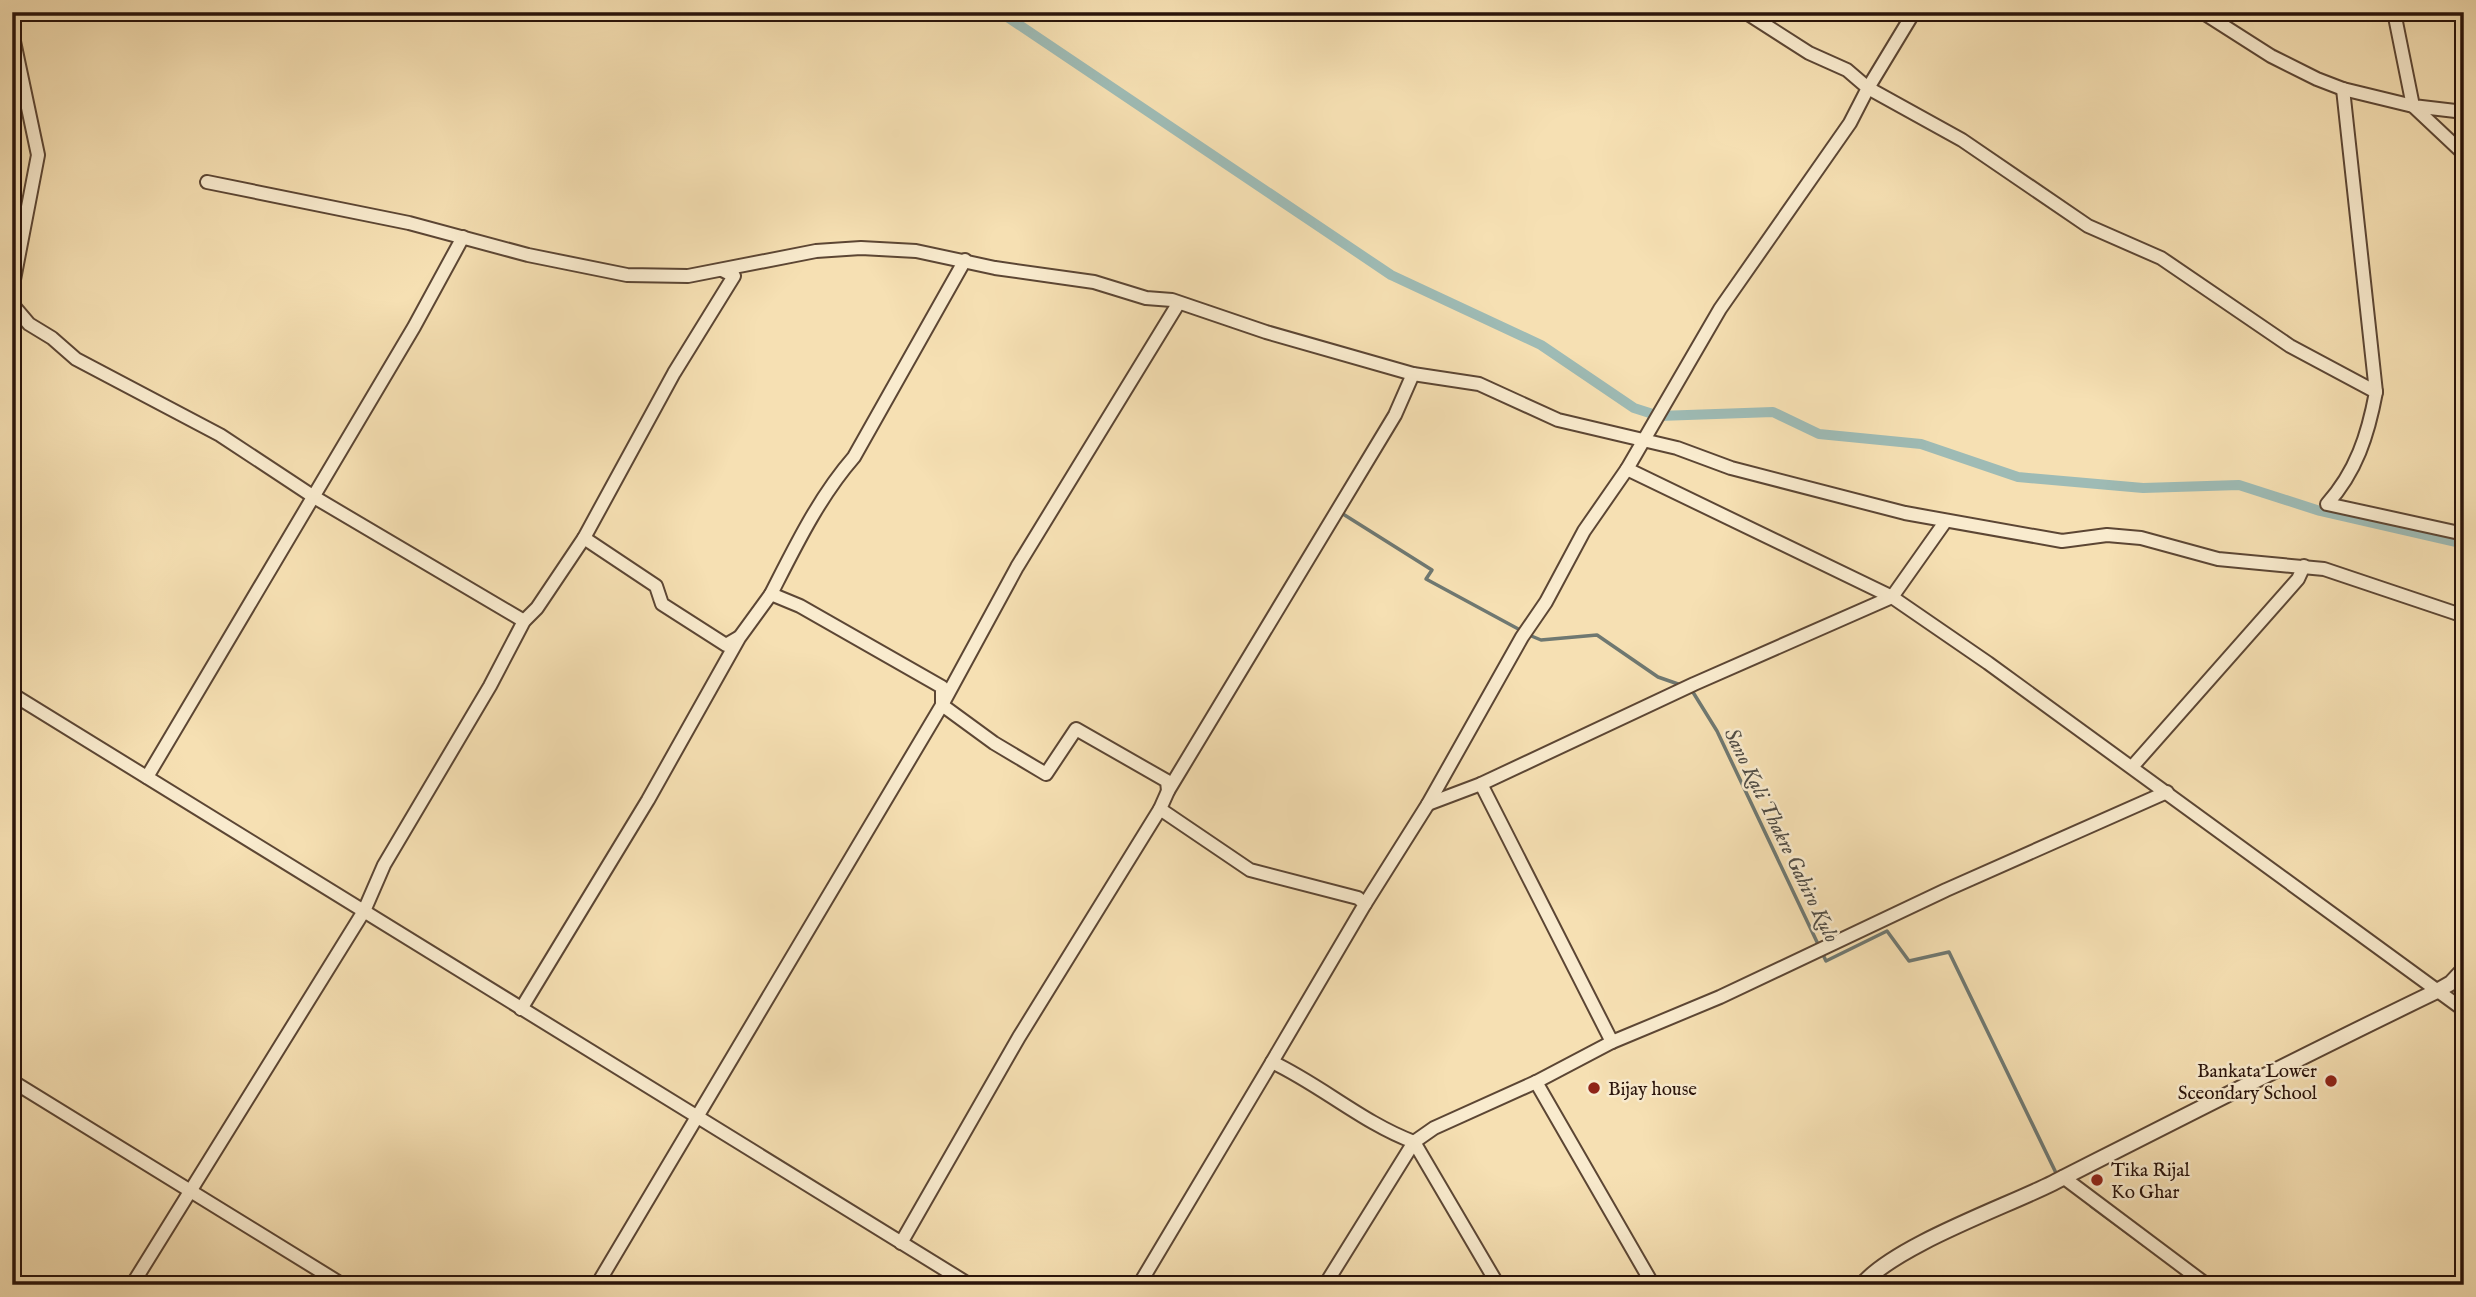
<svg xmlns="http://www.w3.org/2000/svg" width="2476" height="1297" viewBox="0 0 2476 1297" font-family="'IM FELL English',serif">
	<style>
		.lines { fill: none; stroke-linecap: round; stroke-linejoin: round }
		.stream { stroke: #6f7871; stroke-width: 3.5 }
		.canal { stroke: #9ebbb5; stroke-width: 10 }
		.minor-casing { stroke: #5c4634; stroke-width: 16 }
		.tertiary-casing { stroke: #5c4634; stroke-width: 18 }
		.minor { stroke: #f9ebce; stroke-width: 12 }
		.tertiary { stroke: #f9ebce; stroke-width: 14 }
		.poi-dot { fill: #8f2418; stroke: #f9ebce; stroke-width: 2.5 }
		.labels { text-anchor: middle; stroke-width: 5; stroke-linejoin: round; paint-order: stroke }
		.poi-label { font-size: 19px; fill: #29130a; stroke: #f9ebce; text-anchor: start }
		.water-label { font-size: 21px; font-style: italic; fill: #524e46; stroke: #f9ebce }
	</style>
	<rect width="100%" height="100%" fill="#f6e0b3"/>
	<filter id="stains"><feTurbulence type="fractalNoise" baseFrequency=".00286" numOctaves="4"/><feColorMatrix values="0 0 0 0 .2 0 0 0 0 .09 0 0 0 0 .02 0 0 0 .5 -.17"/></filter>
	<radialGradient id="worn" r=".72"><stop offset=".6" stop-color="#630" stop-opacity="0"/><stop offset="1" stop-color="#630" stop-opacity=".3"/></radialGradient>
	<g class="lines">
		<g class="stream">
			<polyline points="1343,514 1432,570 1426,579 1522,631"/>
			<polyline points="1529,635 1541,640 1597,635 1658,677 1681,685"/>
			<polyline points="1691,689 1717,731 1826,961 1887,931 1909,961 1949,952 2057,1175"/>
			<polyline points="2091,1206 2144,1245"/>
		</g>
		<polyline class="canal" points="1000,12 1391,275 1541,345 1634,408 1659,416 1773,412 1819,434 1921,444 2018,477 2143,488 2239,485 2320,511 2464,544"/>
		<g class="minor-casing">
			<g id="minor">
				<polyline points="1745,12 1809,53 1847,70 1868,88 1850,123 1720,309 1627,469 1892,597 1988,663 2464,1010"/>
				<path d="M1914,12L1868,88L1962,140L2088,226L2161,258L2290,346L2376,392C2368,435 2356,472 2327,504L2464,534"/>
				<polyline points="2202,12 2271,56 2317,79 2343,89 2413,106 2464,154"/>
				<polyline points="2394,12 2413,106 2464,112"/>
				<polyline points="12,32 38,155 12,290"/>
				<polyline points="2343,89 2376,392"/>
				<polyline points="207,182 409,223 528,255 627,275 688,276 816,251 861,248 916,251 995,268 1094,282 1146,298 1172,300 1266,332 1413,374 1479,384 1558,420 1677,448 1731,468 1905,513 2062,541 2107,535 2141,538 2218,559 2324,569 2464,616"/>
				<polyline points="12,304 29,324 52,338 76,359 220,435 314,497 524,621"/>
				<path d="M1413,374L1395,415L1168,791L1160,809L1250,870L1358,898L1365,904L1272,1062C1321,1085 1363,1123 1414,1142L1498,1285"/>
				<polyline points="584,538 656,586 662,604 726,645 738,638"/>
				<path d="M771,594C795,547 819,497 854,457L965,260"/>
				<polyline points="12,694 970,1285"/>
				<polyline points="2132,767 2298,579 2304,566"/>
				<polyline points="147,777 414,327 463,237"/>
				<polyline points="1481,784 1612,1042"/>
				<polyline points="1428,804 1481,784 1694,684 1892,597 1945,522"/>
				<polyline points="1365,904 1428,804 1522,637 1546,602 1584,531 1627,469"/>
				<polyline points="521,1009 648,800 739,638 771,594 800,606 942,687 942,705 994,743 1046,774 1076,729 1167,781 1168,791"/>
				<polyline points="12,1081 343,1285"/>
				<polyline points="1536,1082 1653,1285"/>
				<polyline points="2063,1177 2207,1285"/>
				<polyline points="901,1243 1019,1037 1160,809"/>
				<polyline points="132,1285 364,911 384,865 490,686 524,621 537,608 584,538 674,373 729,284 734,276 722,270"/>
				<polyline points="597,1285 942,705 1017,567 1178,304"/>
				<polyline points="1139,1285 1272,1062"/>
				<polyline points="1325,1285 1414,1142 1434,1128 1536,1082 1612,1042 1720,997 1946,890 2167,792"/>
			</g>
		</g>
		<g class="tertiary-casing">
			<path id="tertiary" d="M1862,1285C1894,1246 2005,1207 2053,1183C2181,1118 2308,1053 2437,991L2451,983L2464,969"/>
		</g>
		<use href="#minor" class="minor"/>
		<use href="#tertiary" class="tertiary"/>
	</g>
	<g class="poi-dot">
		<circle cx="2331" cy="1081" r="7"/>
		<circle cx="1594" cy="1088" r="7"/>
		<circle cx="2097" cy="1180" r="7"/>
	</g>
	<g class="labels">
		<g class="poi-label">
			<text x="2317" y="1077" text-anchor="end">Bankata Lower<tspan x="2317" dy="22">Sceondary School</tspan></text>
			<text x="1608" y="1095">Bijay house</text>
			<text x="2111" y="1176">Tika Rijal<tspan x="2111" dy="22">Ko Ghar</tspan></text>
		</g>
		<g class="water-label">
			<text transform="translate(1782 835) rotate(64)" y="7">Sano Kali Thakre Gahiro Kulo</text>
		</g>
	</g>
	<rect width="2476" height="1297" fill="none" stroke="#f6e0b3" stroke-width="42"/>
	<rect x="14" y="14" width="2448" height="1269" fill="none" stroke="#29130a" stroke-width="3.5"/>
	<rect x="21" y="21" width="2434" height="1255" fill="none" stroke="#29130a" stroke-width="2"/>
	<rect width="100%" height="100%" filter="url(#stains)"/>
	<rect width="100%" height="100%" fill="url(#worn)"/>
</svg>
